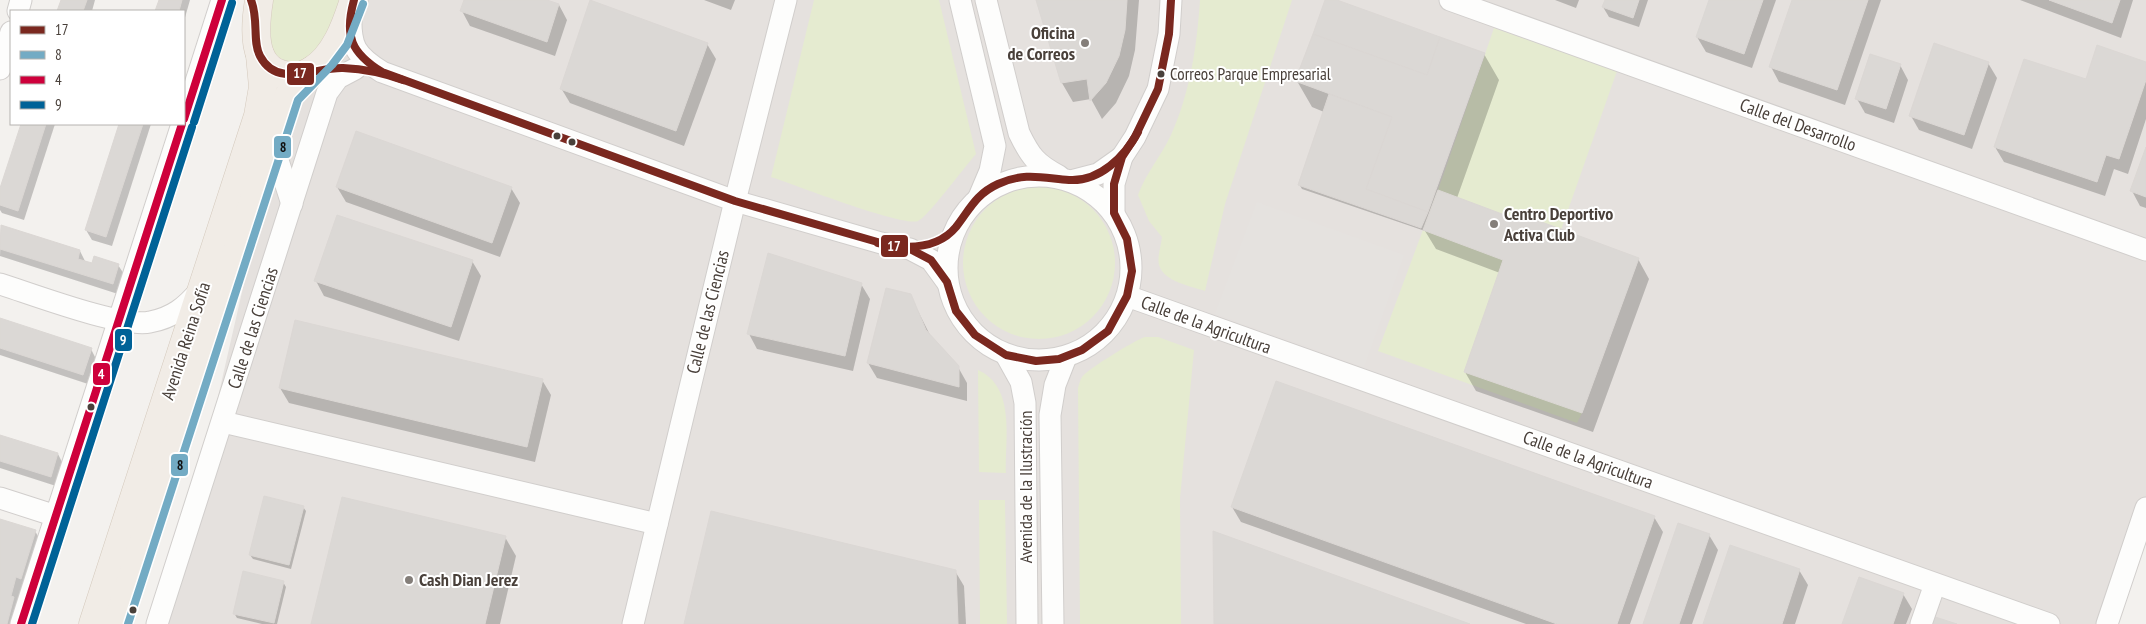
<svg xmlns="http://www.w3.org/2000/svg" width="2146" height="624" viewBox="0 0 2146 624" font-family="'PT Sans Narrow',sans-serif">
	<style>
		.industrial { fill: #e5e1de }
		.green { fill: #e5ebd0 }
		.parking { fill: #e5e2df }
		.shadow { fill: #0003 }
		.building { fill: #dbd8d5; stroke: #dbd7d4 }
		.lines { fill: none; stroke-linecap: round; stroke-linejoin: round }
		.minor-casing { stroke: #d1cecc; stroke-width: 23 }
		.major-casing { stroke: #d4c9bc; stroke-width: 29 }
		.minor { stroke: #fdfdfc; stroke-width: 21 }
		.major { stroke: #f1ece6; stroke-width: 28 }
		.bus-1-casing { stroke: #fff; stroke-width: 11 }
		.bus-2-casing { stroke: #fff; stroke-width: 11 }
		.bus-3-casing { stroke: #fff; stroke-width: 11 }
		.bus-4-casing { stroke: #fff; stroke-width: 11 }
		.bus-1 { stroke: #7a281f; stroke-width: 8 }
		.bus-2 { stroke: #73abc4; stroke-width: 8 }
		.bus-3 { stroke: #ce003b; stroke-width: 8 }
		.bus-4 { stroke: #006297; stroke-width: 8 }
		.poi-dot { fill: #847e79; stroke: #fff; stroke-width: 2 }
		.bus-dot { fill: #49403a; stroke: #fff; stroke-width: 2 }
		.labels { text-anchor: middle; stroke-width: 4; stroke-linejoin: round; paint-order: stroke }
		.bus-label { font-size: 17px; fill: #49403a; stroke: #fff; text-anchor: start }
		.poi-label { font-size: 18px; font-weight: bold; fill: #49403a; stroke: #fff; text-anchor: start }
		.street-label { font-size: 18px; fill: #49403a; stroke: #fff }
		.line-badge { stroke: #fff; stroke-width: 2 }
		.badge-label { font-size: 14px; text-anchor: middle; font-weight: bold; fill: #fff }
		.pale-badge-label { font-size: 14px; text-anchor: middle; font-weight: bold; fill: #111 }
	</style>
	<rect width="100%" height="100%" fill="#f3f1ee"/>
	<polygon class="industrial" points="356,0 2146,0 2146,500 2104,624 166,624 280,126"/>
	<g class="green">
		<path d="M271,0H340C334,22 317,70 287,61C277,58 272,52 269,43C265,31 270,12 271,0Z"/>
		<path d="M814,0H939L976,154C966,165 927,218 918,221C902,227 793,184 771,177Z"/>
		<path d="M1200,0H1292L1225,204L1205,291C1191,286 1164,282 1159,265C1157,257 1161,246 1162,237L1149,221L1138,195C1146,173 1161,156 1171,135C1190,93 1197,46 1200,0Z"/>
		<polygon points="1494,28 1617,71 1561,230 1582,413 1577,423 1378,351 1443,176"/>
		<circle cx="1039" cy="263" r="76"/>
		<path d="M1145,337H1158L1194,350L1180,498L1181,624H1080L1078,388C1079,385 1080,380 1082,377C1088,369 1135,340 1145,337Z"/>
		<path d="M978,370C1016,387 1005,439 1006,473L979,472Z"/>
		<polygon points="979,500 1005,500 1007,624 980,624"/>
	</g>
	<polygon class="parking" points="1257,202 1404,255 1364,367 1215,314"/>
	<g class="shadow">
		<polygon points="62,0 95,0 92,11 59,11"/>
		<polygon points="160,0 190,0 184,21 184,11 156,11"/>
		<polygon points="466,0 543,0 559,5 567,20 555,56 470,26 462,11"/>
		<polygon points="704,0 735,0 731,10"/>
		<polygon points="1038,0 1139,0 1135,50 1129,76 1116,103 1102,119 1091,99 1073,102 1062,83"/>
		<polygon points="1326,0 1334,0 1484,54 1499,80 1457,198 1519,222 1638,259 1649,279 1593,432 1476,391 1465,372 1500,273 1436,249 1425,231 1302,189 1299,184 1324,112 1312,107 1297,81"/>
		<polygon points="1555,0 1579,0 1576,8"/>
		<polygon points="1606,0 1648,0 1639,27 1609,17 1603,7"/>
		<polygon points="1710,0 1776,0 1752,68 1706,52 1697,37"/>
		<polygon points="1794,0 1881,0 1845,105 1779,82 1771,67"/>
		<polygon points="2020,0 2133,0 2121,38"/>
		<polygon points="707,44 716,59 684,146 570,103 561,88"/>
		<polygon points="1988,63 1997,78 1972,149 1919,130 1911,116"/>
		<polygon points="2146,63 2146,119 2128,174 2114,169 2105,196 2004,162 1995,147 2086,81"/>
		<polygon points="1900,65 1908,80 1894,123 1865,113 1857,99"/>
		<polygon points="22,124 55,124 24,220 2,213 0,210 0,192"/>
		<polygon points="120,124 151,124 112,246 92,240 86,230"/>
		<polygon points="2146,151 2146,208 2140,206 2132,191"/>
		<polygon points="337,187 511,188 520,203 500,257 346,202"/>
		<polygon points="1,227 80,251 85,261 93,265 118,265 124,274 118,294 0,256"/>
		<polygon points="472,261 481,276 459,341 324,296 316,281"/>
		<polygon points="861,284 870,299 853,371 757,349 749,334"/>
		<polygon points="910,295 930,335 958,367 967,383 967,401 877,378 868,363"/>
		<polygon points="0,320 91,349 96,359 88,384 0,355"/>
		<polygon points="542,380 551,395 535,462 289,403 280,388"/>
		<polygon points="0,436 58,454 63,464 56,486 0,468"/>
		<polygon points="303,507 306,511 291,569 253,559 250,555"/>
		<polygon points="1232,507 1654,517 1663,532 1630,624 1526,624 1241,522"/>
		<polygon points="0,521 35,531 46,550 23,624 0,624"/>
		<polygon points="1709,535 1718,550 1692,624 1644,624"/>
		<polygon points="505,537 516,556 500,624 312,624"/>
		<polygon points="1799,570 1808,585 1795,624 1704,624"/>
		<polygon points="955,571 964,586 966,624 685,624"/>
		<polygon points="283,582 286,587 277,624 262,624 237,618 234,613"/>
		<polygon points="1903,594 1912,609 1906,624 1844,624"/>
	</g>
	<g class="building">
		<polygon points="61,0 87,0 83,11 57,11"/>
		<polygon points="159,0 182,0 179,11 155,11"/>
		<polygon points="464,0 547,0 559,4 547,42 460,11"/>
		<polygon points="590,0 708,43 676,131 560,89"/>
		<polygon points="1036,0 1127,0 1125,30 1119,56 1106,83 1090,101 1087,79 1061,83"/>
		<polygon points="1325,0 1337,0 1440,37 1427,75 1313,34"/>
		<polygon points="1605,0 1639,0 1633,18 1602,7"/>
		<polygon points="1709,0 1763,0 1744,54 1696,37"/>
		<polygon points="1792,0 1868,0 1837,90 1769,67"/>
		<polygon points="2049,0 2120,0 2112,23"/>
		<polygon points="1313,34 1427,75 1440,37 1485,53 1428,212 1366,189 1392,117 1295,81"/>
		<polygon points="1934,43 1989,62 1964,135 1909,116"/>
		<polygon points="2097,45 2146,62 2146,80 2119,159 2106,155 2097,182 1994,147 2024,59 2086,79"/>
		<polygon points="1870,54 1901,64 1886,109 1855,99"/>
		<polygon points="1329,94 1392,117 1366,189 1428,212 1421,228 1298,185"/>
		<polygon points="21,124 46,124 18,211 0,205 0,188"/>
		<polygon points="119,124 143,124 106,237 85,230"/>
		<polygon points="356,131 512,187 492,243 336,187"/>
		<polygon points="2146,147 2146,197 2130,191"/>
		<polygon points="1438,190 1518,220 1520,214 1639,258 1582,413 1464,372 1503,260 1423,230"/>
		<polygon points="337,215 473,260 451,327 314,281"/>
		<polygon points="1,225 80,250 78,259 92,263 94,256 119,264 113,284 0,249"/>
		<polygon points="768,253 862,283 845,356 747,334"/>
		<polygon points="886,288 911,294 926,330 959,366 959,387 867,363"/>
		<polygon points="0,318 92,348 83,375 0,348"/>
		<polygon points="295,320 543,379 527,447 279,388"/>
		<polygon points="1276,381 1655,516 1617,624 1557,624 1231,507"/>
		<polygon points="0,435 58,453 51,477 0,461"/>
		<polygon points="264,496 304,506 289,565 249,555"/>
		<polygon points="342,497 506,536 485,624 311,624"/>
		<polygon points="711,511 956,570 958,624 684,624"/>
		<polygon points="0,519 36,530 21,579 16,577 11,596 14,597 7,624 0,624"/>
		<polygon points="1678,523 1710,534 1679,624 1643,624"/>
		<polygon points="1213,531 1470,624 1214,624"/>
		<polygon points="1730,545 1800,569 1782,624 1703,624"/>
		<polygon points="243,571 284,581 274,623 233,614"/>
		<polygon points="1859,577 1904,593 1893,624 1842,624"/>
		<polygon points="1929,615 1957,624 1926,624"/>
	</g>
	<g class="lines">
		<g class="minor-casing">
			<g id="minor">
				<polyline points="960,0 995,146 990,171 979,197"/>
				<path d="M986,0L1019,133C1030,156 1036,164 1059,176"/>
				<polyline points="1450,0 2146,250"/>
				<polyline points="18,11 21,0"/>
				<path d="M351,15C350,46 355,55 382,72L735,201L881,243L910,249L931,260L947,282"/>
				<polyline points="0,69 11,32"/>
				<polyline points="184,119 222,0"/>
				<polyline points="272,142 292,204"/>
				<circle cx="1039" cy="268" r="92"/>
				<polyline points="1071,181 1098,174 1122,157"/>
				<polyline points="1114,213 1114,184 1122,157 1135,137 1158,89 1169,34 1171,0"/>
				<path d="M0,284C32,294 121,328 150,322C172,318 186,307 200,290"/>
				<polyline points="1127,296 2049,624"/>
				<polyline points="1006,355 1021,382 1025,403 1027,624"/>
				<polyline points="223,422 657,524"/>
				<polyline points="0,498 56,516"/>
				<polyline points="21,624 182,124"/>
				<polyline points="157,624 327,93 338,78 355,69"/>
				<polyline points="633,624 735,201 786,0"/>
				<polyline points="1053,624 1050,415 1055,385 1066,357"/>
				<polyline points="1921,624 1935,584"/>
				<polyline points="2107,624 2146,508"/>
			</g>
		</g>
		<g class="major-casing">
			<g id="major">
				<path d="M259,0C255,25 250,69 285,75C293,77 303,76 311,71C335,57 346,25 354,0"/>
				<polyline points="93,624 258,116 263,87 260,55"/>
				<polyline points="117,624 278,125 289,95 311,71"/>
			</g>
		</g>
		<use href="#minor" class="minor"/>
		<use href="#major" class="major"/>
		<g class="bus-1-casing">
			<g id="bus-1">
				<path d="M251,0C259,20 252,41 260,56C277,89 315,67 343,68C364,69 384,73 403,80"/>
				<path d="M354,0C344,36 351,53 382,72L735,201L881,243L910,249L931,260L947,282L956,311L975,335L1006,355L1036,361L1059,359L1082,350L1108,331L1127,296L1132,271L1127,239L1114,213V184L1122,157L1135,137L1158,89L1169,34L1171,0"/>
				<path d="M878,243C905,249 937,250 956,227C970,209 976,194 998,184C1024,172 1043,178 1069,180C1100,182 1125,156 1138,132"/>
			</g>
		</g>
		<g class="bus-2-casing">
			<polyline id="bus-2" points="128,624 298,100 332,65 347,45 363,4"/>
		</g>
		<g class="bus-3-casing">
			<g id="bus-3">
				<polyline points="184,119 222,0"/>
				<polyline points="21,624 182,124"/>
			</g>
		</g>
		<g class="bus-4-casing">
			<g id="bus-4">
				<polyline points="194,122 232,3"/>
				<polyline points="32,624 192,127"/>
			</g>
		</g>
		<use href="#bus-1" class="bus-1"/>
		<use href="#bus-2" class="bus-2"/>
		<use href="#bus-3" class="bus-3"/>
		<use href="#bus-4" class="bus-4"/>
	</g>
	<g class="poi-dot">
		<circle cx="1085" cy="43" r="5"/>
		<circle cx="1494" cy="224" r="5"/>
		<circle cx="409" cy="580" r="5"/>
	</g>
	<g class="bus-dot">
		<circle cx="1161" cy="74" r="4.5"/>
		<circle cx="557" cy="136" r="4.5"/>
		<circle cx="572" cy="142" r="4.5"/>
		<circle cx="91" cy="407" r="4.5"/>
		<circle cx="133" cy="610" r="4.5"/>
	</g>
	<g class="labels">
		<g class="bus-label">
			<text x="1170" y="80">Correos Parque Empresarial</text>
		</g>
		<g class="poi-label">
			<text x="1075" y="39" text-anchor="end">Oficina<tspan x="1075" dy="21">de Correos</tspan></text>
			<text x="1504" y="220">Centro Deportivo<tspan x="1504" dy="21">Activa Club</tspan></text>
			<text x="419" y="586">Cash Dian Jerez</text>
		</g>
		<g class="street-label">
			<text transform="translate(1798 125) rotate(20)" y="6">Calle del Desarrollo</text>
			<text transform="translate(708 312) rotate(-76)" y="6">Calle de las Ciencias</text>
			<text transform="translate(1206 325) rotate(20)" y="6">Calle de la Agricultura</text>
			<text transform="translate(253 328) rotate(-72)" y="6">Calle de las Ciencias</text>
			<text transform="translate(186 341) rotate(-72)" y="6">Avenida Reina Sofía</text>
			<text transform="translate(1588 460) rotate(20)" y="6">Calle de la Agricultura</text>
			<text transform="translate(1026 487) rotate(-90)" y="6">Avenida de la Ilustración</text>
		</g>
	</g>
	<g class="line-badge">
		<rect x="286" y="62" width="29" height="24" rx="5" fill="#7a281f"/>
		<rect x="273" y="135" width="19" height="24" rx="5" fill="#73abc4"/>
		<rect x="880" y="234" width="29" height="24" rx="5" fill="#7a281f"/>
		<rect x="114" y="328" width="19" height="24" rx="5" fill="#006297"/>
		<rect x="92" y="362" width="19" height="24" rx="5" fill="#ce003b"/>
		<rect x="170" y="453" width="19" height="24" rx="5" fill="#73abc4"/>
	</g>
	<g class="badge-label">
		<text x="300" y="78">17</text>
		<text x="894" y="251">17</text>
		<text x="123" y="345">9</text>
		<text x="101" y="379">4</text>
	</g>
	<g class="pale-badge-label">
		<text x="283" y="152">8</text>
		<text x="180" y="470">8</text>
	</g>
	<rect x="10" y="10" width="175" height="115" fill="#ffffff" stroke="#b6b3b0"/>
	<rect x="20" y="26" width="25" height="8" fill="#7a281f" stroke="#b6b3b0"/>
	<text x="55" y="35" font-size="15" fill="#49403a">17</text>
	<rect x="20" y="51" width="25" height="8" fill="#73abc4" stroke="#b6b3b0"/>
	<text x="55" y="60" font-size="15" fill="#49403a">8</text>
	<rect x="20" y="76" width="25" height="8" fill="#ce003b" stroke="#b6b3b0"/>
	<text x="55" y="85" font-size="15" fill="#49403a">4</text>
	<rect x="20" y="101" width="25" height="8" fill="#006297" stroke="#b6b3b0"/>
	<text x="55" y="110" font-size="15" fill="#49403a">9</text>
</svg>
